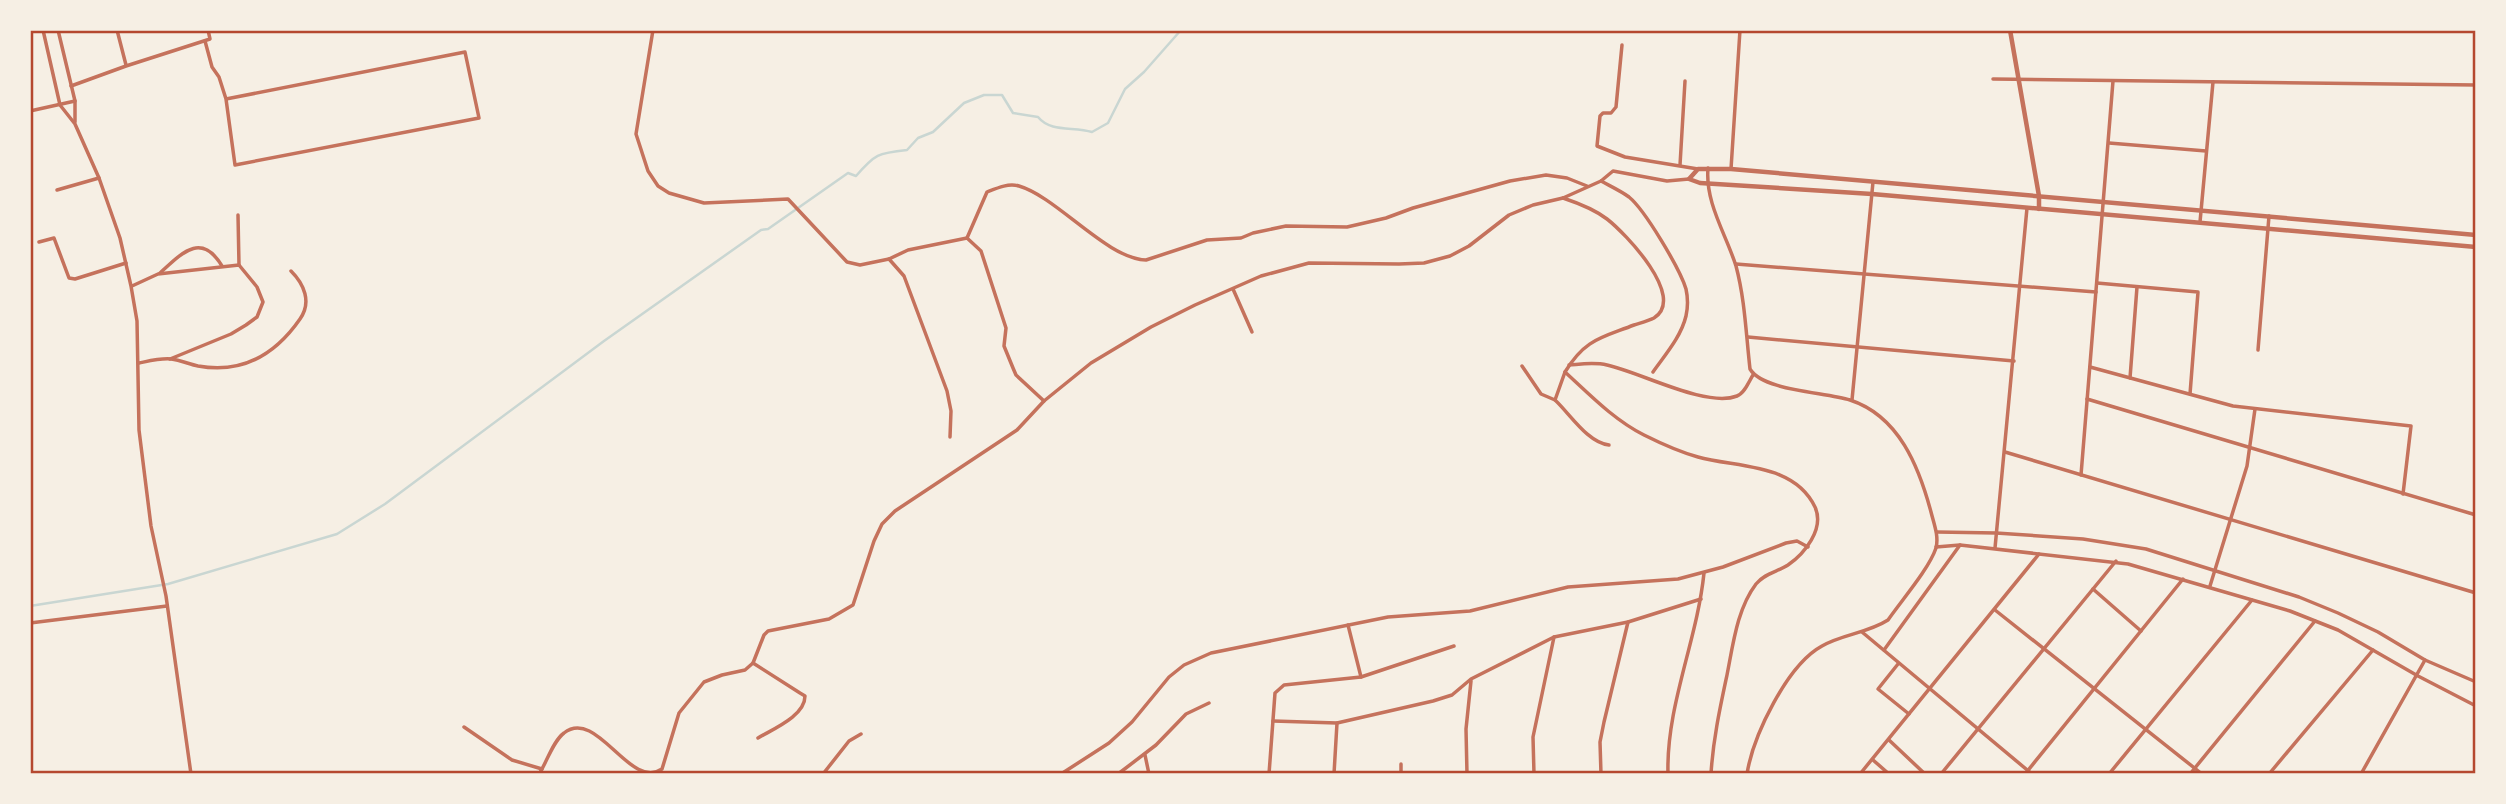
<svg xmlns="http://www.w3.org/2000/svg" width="2506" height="804" viewBox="0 0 2506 804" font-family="Quicksand,sans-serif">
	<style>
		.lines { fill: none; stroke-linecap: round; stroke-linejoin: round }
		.stream { stroke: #c9d6d2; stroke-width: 2.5 }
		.minor { stroke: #c5725c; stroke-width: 3.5 }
		.tertiary { stroke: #c5725c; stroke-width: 4.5 }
		.neatline { fill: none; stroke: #b5482f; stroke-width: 2.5 }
	</style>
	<rect width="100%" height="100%" fill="#f6efe4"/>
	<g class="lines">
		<path class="stream" d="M30,606L168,584L337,534L385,504L604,341L761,230L768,229L848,173L856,176C875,154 878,153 907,150L918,138L933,132L964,103L984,95H1002L1013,113L1038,117C1051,133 1074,126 1092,132L1108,123L1125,89L1144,72L1181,30"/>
		<g class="minor">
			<polyline points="43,30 60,105 75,124 99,178 120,238 131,286 137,321 139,430 151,526 166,596 191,774"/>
			<polyline points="58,30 75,101 75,122"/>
			<polyline points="117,30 126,65"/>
			<polyline points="653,30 636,134 648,171 658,186 669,193 704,203 788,199 847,262 860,265 889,259 904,276 947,391 951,411 950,437"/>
			<polyline points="205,41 212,67 219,77 226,99 235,165 479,118 465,52 226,99"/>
			<polyline points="1622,45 1616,107 1611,113 1603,113 1600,116 1597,146 1625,157 1698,169"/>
			<polyline points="1993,79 2476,85"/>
			<polyline points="71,86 126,66 210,39 208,30"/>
			<polyline points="30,111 75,101"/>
			<polyline points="2109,143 2206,151"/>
			<polyline points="1680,165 1685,81"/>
			<path d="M1708,168C1705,203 1726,234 1736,266C1745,300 1746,334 1750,369C1763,391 1825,392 1850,400C1899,416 1919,467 1931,512C1934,524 1939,536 1936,548C1929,569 1901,601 1888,620C1868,633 1843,634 1822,646C1787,665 1753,736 1747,774"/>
			<polyline points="1731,169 1740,30"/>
			<path d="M1601,181C1610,186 1621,191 1629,197C1645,210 1680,269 1686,289C1688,298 1688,307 1686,316C1681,337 1665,355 1653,372"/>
			<polyline points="57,190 99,178"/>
			<path d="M1563,198C1578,203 1594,209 1607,219C1625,233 1687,297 1654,318C1648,321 1640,323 1634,325C1601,338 1585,339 1565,372C1589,394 1614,420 1644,435C1660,443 1680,452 1698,457C1738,468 1794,463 1815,507C1825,529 1804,554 1788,565C1777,572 1765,573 1756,584C1737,609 1733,645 1727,675C1720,708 1713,740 1711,774"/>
			<polyline points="238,215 239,265"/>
			<polyline points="2200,222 2213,82"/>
			<path d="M967,238L987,192C997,188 1008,183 1019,186C1057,197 1107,259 1146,260L1207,240L1241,238L1253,233L1286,226L1347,227L1386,218L1413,208L1510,181L1546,175L1567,178L1587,186"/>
			<polyline points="39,242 54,238 69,278 75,279 126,263"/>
			<polyline points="889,259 908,250 967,238 981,251 1006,328 1004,346 1013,368 1016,375 1044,401"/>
			<polyline points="1736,264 2096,292"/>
			<path d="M160,273C181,254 201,231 222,266"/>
			<polyline points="2097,283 2198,292 2190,394"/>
			<polyline points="132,286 158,274 239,265 257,287 263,302 257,317 246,325 231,334 170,359"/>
			<polyline points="1233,289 1252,332"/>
			<polyline points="1748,337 2014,361"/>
			<polyline points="2258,350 2269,216"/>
			<path d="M139,363C149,361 161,358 171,359C180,360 189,364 198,366C242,374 275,355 300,319C312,302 304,284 291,271"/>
			<path d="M1569,365C1582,364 1594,362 1607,365C1640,372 1706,408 1737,396C1745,393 1749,381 1753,375"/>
			<polyline points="1522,366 1541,394 1555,400"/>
			<polyline points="2090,367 2233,406 2411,426 2403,494"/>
			<path d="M1565,372L1555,400C1570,414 1588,443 1609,445"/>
			<polyline points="2130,378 2137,287"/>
			<polyline points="2087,399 2476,515"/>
			<polyline points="1852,400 1873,182"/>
			<polyline points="2005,452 2476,593"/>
			<polyline points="2081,475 2113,81"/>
			<polyline points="1937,532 1996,533 2083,539 2146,549 2299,597 2338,613 2378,632 2425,660 2476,682"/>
			<polyline points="1936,547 1960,545 2128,564 2290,611 2338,630 2418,676 2476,706"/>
			<polyline points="1995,548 2027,208"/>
			<polyline points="2210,586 2247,466 2255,409"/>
			<polyline points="2093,589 2141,631"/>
			<polyline points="1995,610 2202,774"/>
			<polyline points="30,623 167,606"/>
			<polyline points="1348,625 1361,677"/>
			<polyline points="1862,632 2032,774"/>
			<polyline points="1884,650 1960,545"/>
			<path d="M753,663L800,693L805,696C805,716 773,729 758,738"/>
			<polyline points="1898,664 1878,689 1909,714"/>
			<polyline points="1273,721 1337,723 1433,701 1452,695 1471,679 1554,637 1628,622 1701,599"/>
			<polyline points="464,727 512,760 542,769"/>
			<polyline points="1889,740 1925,774"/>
			<polyline points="1145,755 1149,774"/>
			<polyline points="1873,760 1889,774"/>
			<path d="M539,774C547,762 553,741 564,733C597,707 630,791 662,769L679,713L704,682L722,675L745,670L753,663L764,635L768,631L829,619L853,605L874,541L882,524L895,511L1017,430L1044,401L1091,363L1151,327L1195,305L1261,276L1309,263L1399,264L1424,263L1450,256L1469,246L1509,215L1533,205L1563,198L1601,181L1613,171L1667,181L1689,179"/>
			<polyline points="823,774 849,741 861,734"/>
			<polyline points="1061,774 1109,743 1132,722 1169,677 1184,665 1211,653 1388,617 1470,611 1568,587 1678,579 1723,567 1786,543 1797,541 1808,547"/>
			<polyline points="1118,774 1156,745 1186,714 1209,703"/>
			<polyline points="1269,774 1275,693 1284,685 1361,677 1454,646"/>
			<polyline points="1334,774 1337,723"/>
			<polyline points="1401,774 1401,764"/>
			<polyline points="1467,774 1466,729 1471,681"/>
			<polyline points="1534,774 1533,737 1554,637"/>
			<polyline points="1601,774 1600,742 1604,722 1628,622"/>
			<path d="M1668,774C1666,706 1697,641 1704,573"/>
			<polyline points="1860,774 2039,554"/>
			<polyline points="1941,774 2116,561"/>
			<polyline points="2025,774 2183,579"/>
			<polyline points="2109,774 2252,600"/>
			<polyline points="2190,774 2315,621"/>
			<polyline points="2269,774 2373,650"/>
			<polyline points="2361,774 2425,660"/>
		</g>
		<g class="tertiary">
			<polyline points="2010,30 2039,196 2039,209"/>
			<polyline points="2476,235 1731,169 1698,169 1689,179 1700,183 1872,194 2476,247"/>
		</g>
	</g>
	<rect width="2506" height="804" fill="none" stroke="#f6efe4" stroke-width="63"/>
	<rect x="32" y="32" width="2442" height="740" class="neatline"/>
</svg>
